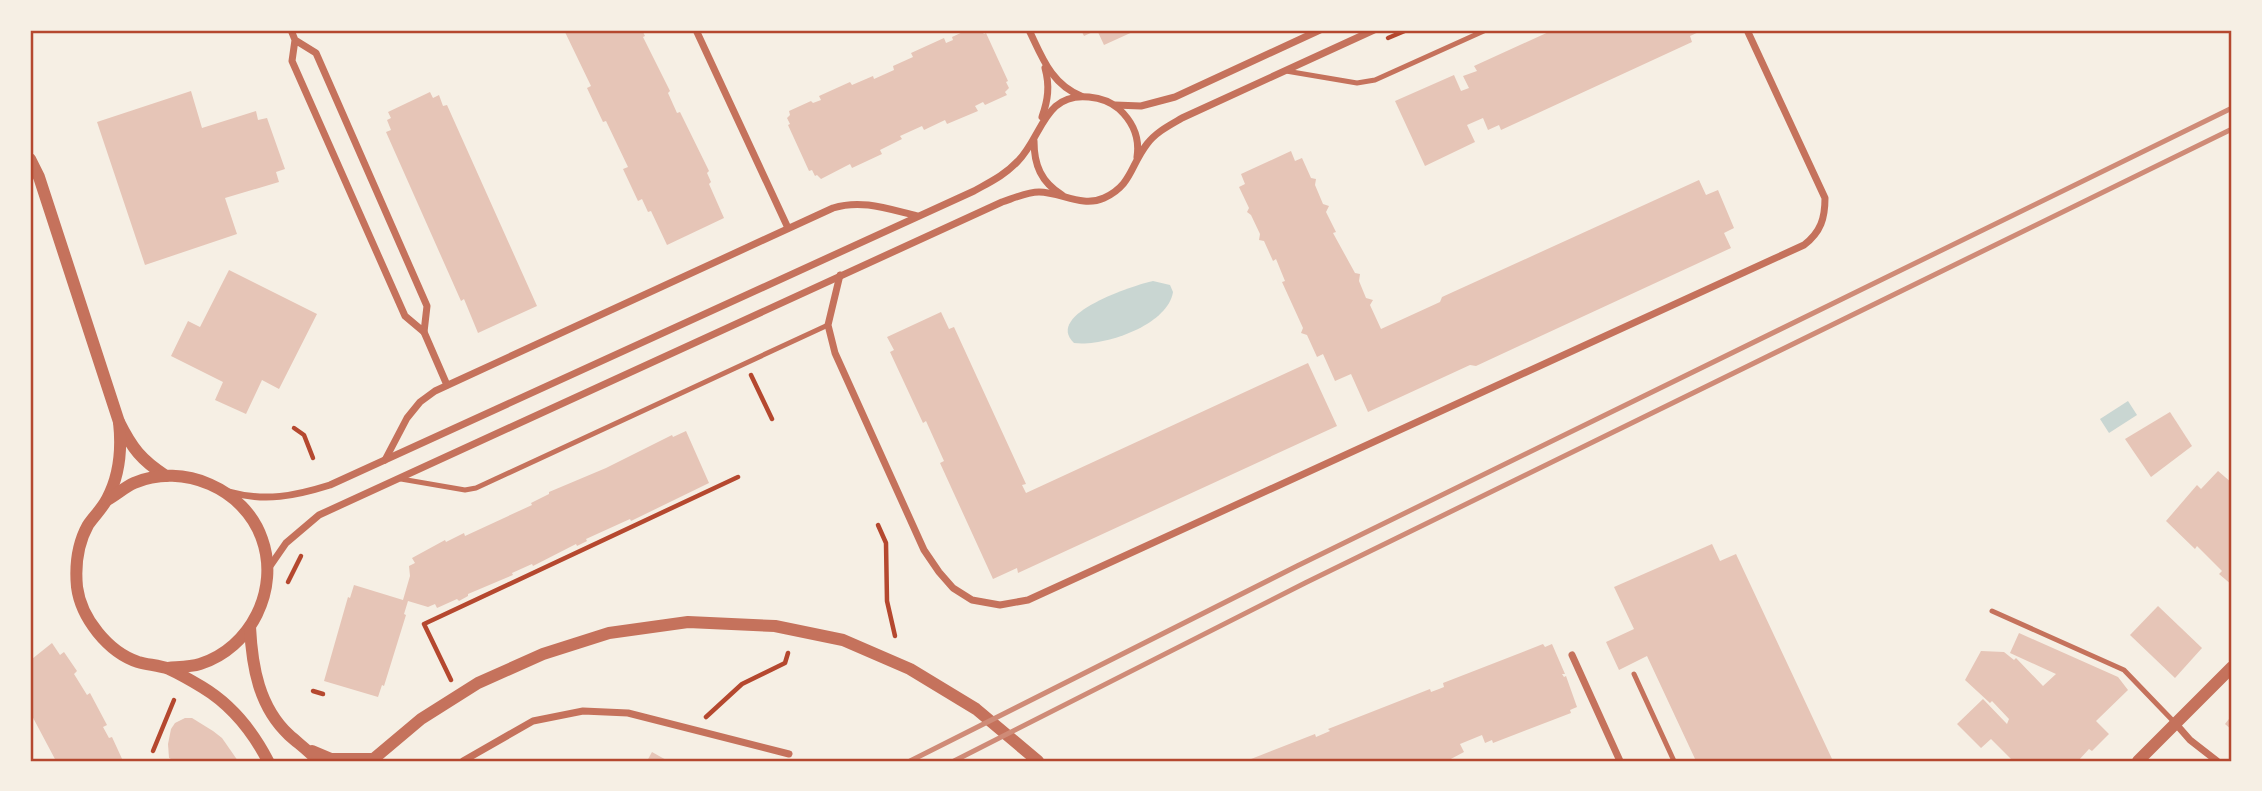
<svg xmlns="http://www.w3.org/2000/svg" width="2262" height="791" viewBox="0 0 2262 791" font-family="'Source Sans 3',sans-serif">
	<style>
		.water { fill: #c9d6d2 }
		.building { fill: #e6c5b7 }
		.lines { fill: none; stroke-linecap: round; stroke-linejoin: round }
		.path { stroke: #b5482f; stroke-width: 4.5 }
		.service { stroke: #c5725c; stroke-width: 5 }
		.minor { stroke: #c5725c; stroke-width: 7 }
		.tertiary { stroke: #c5725c; stroke-width: 12 }
		.rail { stroke: #cf8b77; stroke-width: 5 }
		.neatline { fill: none; stroke: #b5482f; stroke-width: 2.5 }
	</style>
	<rect width="100%" height="100%" fill="#f6efe4"/>
	<g class="water">
		<path d="M1153,281L1170,285L1173,292C1168,325 1104,347 1074,343C1043,314 1135,285 1153,281Z"/>
		<polygon points="2128,401 2137,415 2109,433 2100,419"/>
	</g>
	<g class="building">
		<polygon points="564,30 642,30 645,36 643,37 670,91 668,93 677,113 680,112 709,171 707,173 711,182 709,184 724,218 667,245 651,211 648,212 642,199 638,201 623,169 628,167 606,121 603,122 587,88 591,86"/>
		<polygon points="967,30 981,30 984,34 986,33 1008,81 1006,82 1009,88 1005,92 1007,95 985,105 983,102 975,106 978,111 947,124 945,120 924,130 922,126 900,136 902,139 880,150 882,154 852,168 850,164 821,179 817,175 815,176 812,170 809,171 788,125 790,124 787,118 790,115 789,111 811,101 813,103 821,100 819,96 850,82 852,85 873,76 874,79 894,70 893,66 913,57 911,53 944,38 946,43 953,40 952,37"/>
		<polygon points="1081,30 1137,30 1104,45 1097,30 1084,36"/>
		<polygon points="1553,30 1703,30 1690,36 1692,42 1501,130 1499,125 1488,130 1483,118 1467,125 1475,142 1425,166 1395,101 1454,75 1461,91 1469,88 1463,76 1477,71 1474,66"/>
		<polygon points="191,91 202,128 256,111 258,120 267,118 285,169 276,172 279,182 225,198 237,234 145,265 97,122"/>
		<polygon points="430,92 433,98 439,95 443,106 447,105 537,306 478,333 464,299 461,301 386,132 391,130 387,120 391,118 388,112"/>
		<polygon points="1291,151 1295,161 1302,158 1311,178 1316,179 1315,185 1323,204 1329,206 1326,212 1336,232 1333,233 1355,273 1360,274 1359,281 1366,298 1373,300 1370,305 1381,329 1440,302 1442,297 1699,180 1706,195 1718,190 1734,228 1724,233 1731,248 1476,366 1470,365 1368,412 1351,374 1335,381 1323,354 1317,357 1307,335 1301,333 1303,328 1282,282 1285,281 1276,259 1273,261 1264,241 1259,240 1260,234 1251,215 1247,212 1249,208 1239,187 1245,184 1241,174"/>
		<polygon points="229,270 317,314 279,389 262,380 246,414 215,400 223,382 171,356 188,321 200,327"/>
		<polygon points="941,312 949,329 954,327 1026,484 1022,485 1026,493 1308,363 1337,426 1018,573 1017,568 993,579 940,463 944,461 926,421 923,423 890,352 894,350 887,337"/>
		<polygon points="2170,412 2192,446 2151,477 2125,439"/>
		<polygon points="686,431 709,483 631,521 630,519 586,539 587,541 577,546 576,544 533,566 532,564 512,573 513,575 468,594 468,596 459,601 457,599 437,608 435,604 428,607 408,601 404,614 406,615 384,686 382,685 378,697 324,681 348,597 350,598 354,585 403,600 410,576 409,566 415,563 412,558 445,540 446,542 464,533 465,536 532,505 531,503 549,494 549,492 606,468 672,435 673,437"/>
		<polygon points="2218,471 2232,483 2232,585 2219,574 2222,571 2197,546 2195,549 2166,521 2197,485 2201,489"/>
		<polygon points="1712,544 1720,561 1736,554 1833,761 1696,761 1647,656 1619,670 1606,642 1634,629 1614,587"/>
		<polygon points="2158,606 2202,648 2175,678 2130,635"/>
		<polygon points="2019,633 2118,677 2128,690 2096,721 2109,734 2092,751 2089,749 2078,761 2013,761 1991,739 1981,748 1957,724 1983,699 2007,724 2009,719 1992,701 1990,703 1965,680 1981,651 2004,652 2014,660 2016,658 2043,686 2056,674 2010,653"/>
		<polygon points="52,643 60,655 64,652 77,671 74,674 87,695 90,693 107,725 103,727 109,738 112,737 123,761 56,761 30,712 30,656 32,659"/>
		<polygon points="1543,644 1545,647 1552,644 1565,674 1562,674 1564,677 1566,676 1577,707 1570,710 1571,713 1493,743 1492,740 1485,743 1482,735 1460,744 1464,752 1447,761 1246,761 1315,734 1316,737 1330,731 1328,729 1430,689 1431,692 1439,689 1444,687 1443,683"/>
		<polygon points="2232,715 2232,730 2225,724"/>
		<polygon points="185,718 192,718 213,731 222,738 238,761 175,761 169,758 168,744 171,729 175,723"/>
		<polygon points="652,752 668,761 647,761"/>
	</g>
	<g class="lines">
		<g class="path">
			<polyline points="1388,38 1407,30"/>
			<polyline points="751,375 772,419"/>
			<polyline points="294,428 304,435 313,458"/>
			<polyline points="878,525 886,543 887,601 895,636"/>
			<polyline points="288,582 301,556"/>
			<polyline points="451,680 424,624 738,477"/>
			<polyline points="313,691 323,694"/>
			<polyline points="706,717 742,684 785,663 788,653"/>
			<polyline points="153,751 174,700"/>
		</g>
		<g class="service">
			<polyline points="1286,71 1357,83 1375,80 1486,30"/>
			<polyline points="401,479 465,490 476,488 828,325"/>
			<polyline points="1992,611 2124,670 2176,724"/>
			<polyline points="1634,674 1674,761"/>
		</g>
		<g class="minor">
			<polyline points="291,30 295,40 292,61 405,316 424,332 427,306 316,53 295,40"/>
			<polyline points="696,30 788,228"/>
			<path d="M1029,30C1042,57 1051,84 1081,96"/>
			<polyline points="1115,105 1141,106 1175,97 1320,30"/>
			<path d="M1042,117C1048,100 1050,86 1045,68"/>
			<path d="M1034,141C1034,165 1041,182 1062,195"/>
			<path d="M840,275L828,325L835,353L924,550L939,572L953,588L972,600L1000,605L1028,600L1804,245C1821,232 1825,218 1825,198L1747,30"/>
			<polyline points="424,332 447,385"/>
			<path d="M385,460L407,418L420,402L435,391L833,208C862,199 888,209 917,216"/>
			<path d="M229,492C265,502 295,496 330,485L974,191C990,182 1005,175 1018,161C1042,137 1044,92 1089,97C1100,98 1110,101 1119,109C1133,122 1140,138 1137,157"/>
			<path d="M268,569L286,543L319,515L1002,202C1014,198 1027,192 1039,192C1061,192 1082,208 1104,198C1132,185 1130,166 1147,144C1156,132 1170,125 1182,118L1374,30"/>
			<polyline points="1572,655 1620,761"/>
			<polyline points="2176,724 2190,740 2217,761"/>
			<polyline points="463,761 533,721 583,711 628,713 789,754"/>
		</g>
		<g class="tertiary">
			<path d="M30,159L39,177L119,422C132,448 141,460 166,476"/>
			<path d="M119,422C122,449 120,475 107,499C102,509 94,516 88,525C78,543 75,566 77,587C81,618 108,652 138,662C148,665 159,665 169,669C180,674 192,681 202,687C232,705 252,730 268,761"/>
			<path d="M107,500C116,495 125,487 134,483C183,462 245,489 262,539C280,589 251,648 200,664C190,667 178,667 168,668"/>
			<path d="M250,627C252,667 259,707 289,735C299,744 309,751 318,761"/>
			<polyline points="312,751 331,759 373,759"/>
			<polyline points="371,761 421,719 478,683 543,654 609,633 688,622 775,626 843,640 910,669 976,709 1038,761"/>
			<polyline points="2138,761 2232,667"/>
		</g>
		<g class="rail">
			<polyline points="910,761 1297,566 2232,108"/>
			<polyline points="954,761 1305,583 2232,129"/>
		</g>
	</g>
	<rect width="2262" height="791" fill="none" stroke="#f6efe4" stroke-width="63"/>
	<rect x="32" y="32" width="2198" height="728" class="neatline"/>
</svg>
